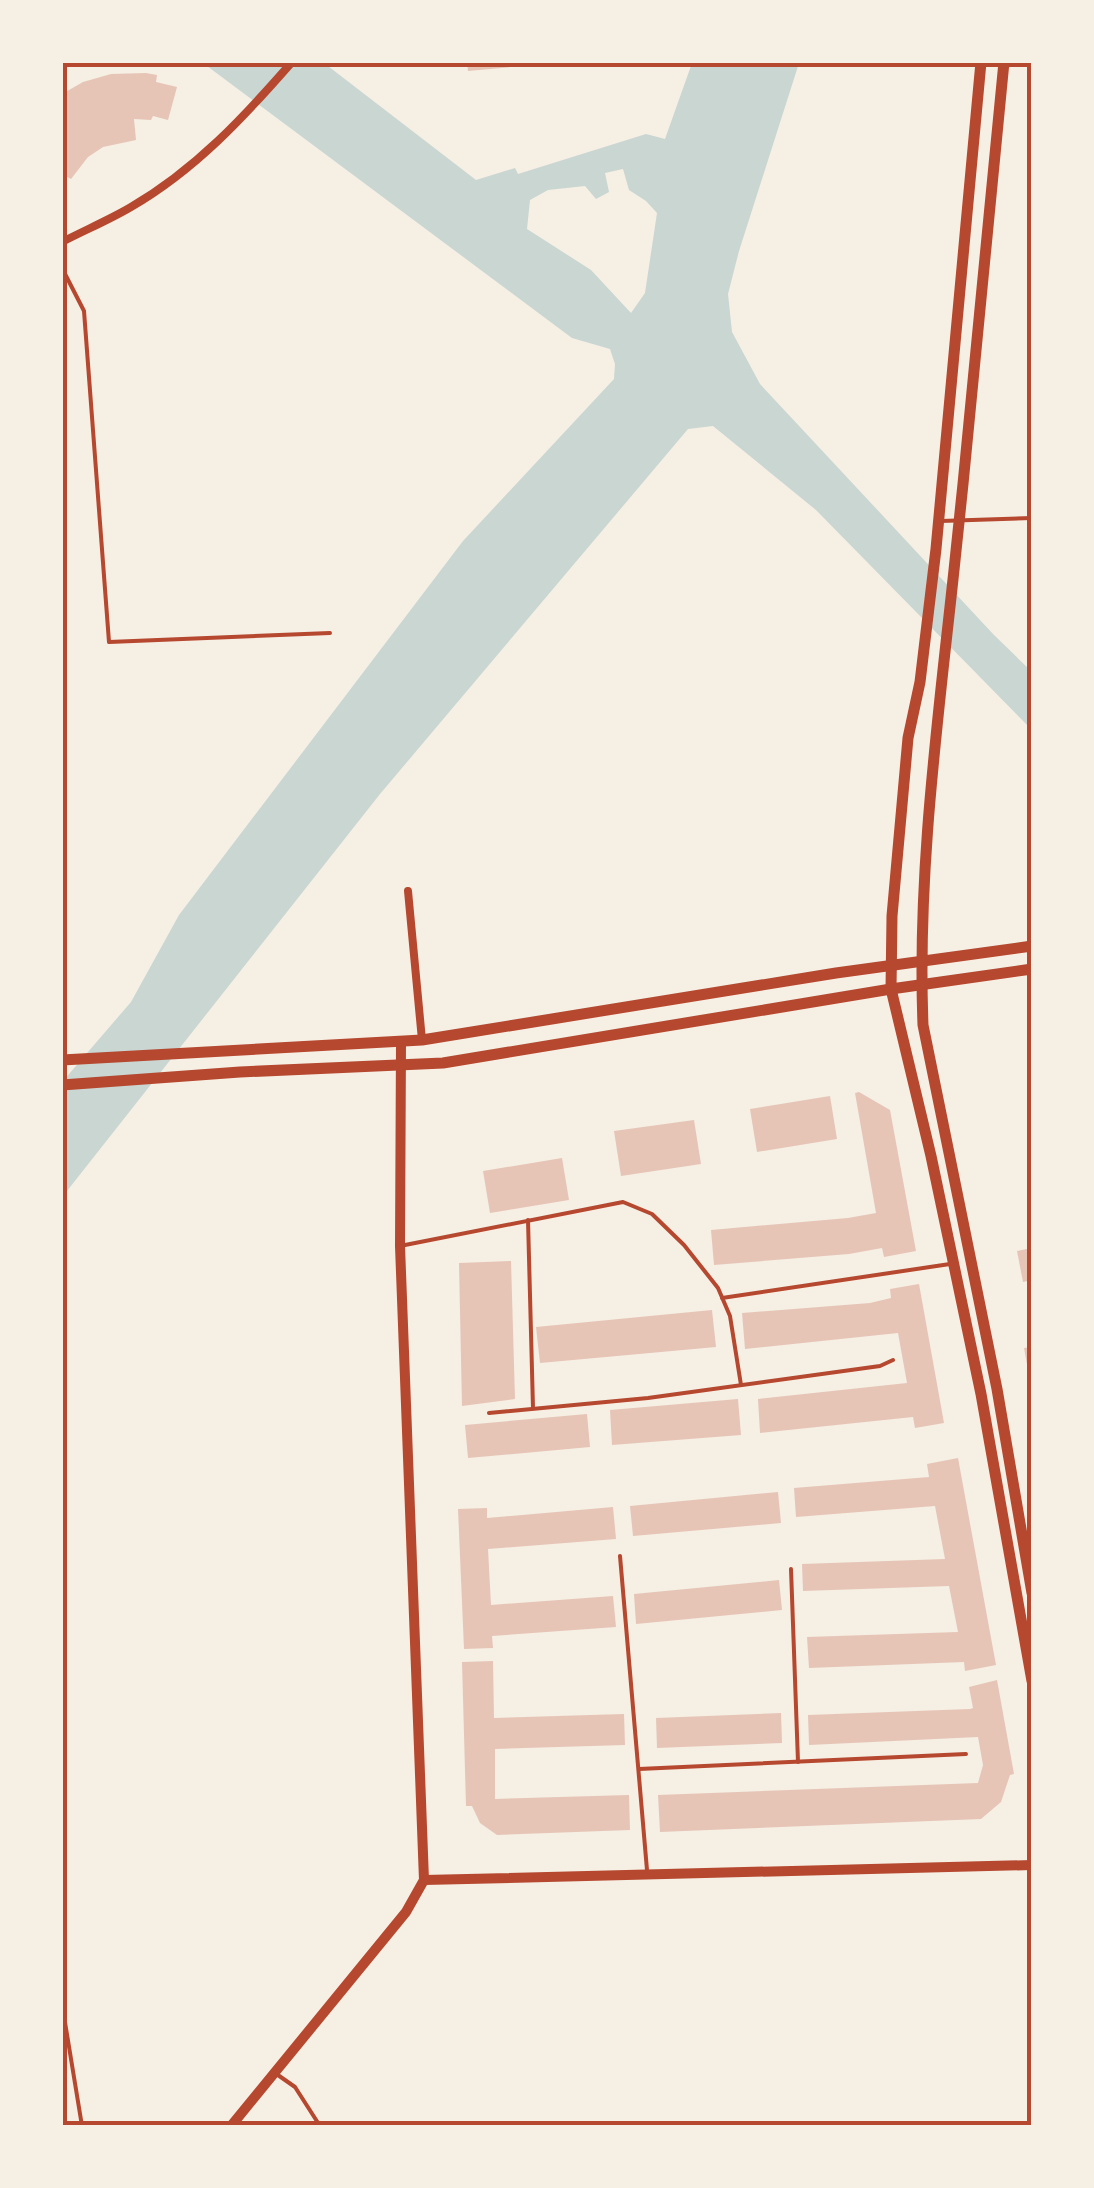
<svg xmlns="http://www.w3.org/2000/svg" width="1094" height="2188" viewBox="0 0 1094 2188" font-family="Rubik,sans-serif">
	<style>
		.water { fill: #c9d6d2; fill-rule: evenodd }
		.building { fill: #e6c5b7 }
		.lines { fill: none; stroke-linecap: round; stroke-linejoin: round }
		.service { stroke: #b5482f; stroke-width: 4 }
		.minor { stroke: #b5482f; stroke-width: 8 }
		.tertiary { stroke: #b5482f; stroke-width: 10 }
		.secondary { stroke: #b5482f; stroke-width: 11 }
		.neatline { fill: none; stroke: #b5482f; stroke-width: 4 }
	</style>
	<rect width="100%" height="100%" fill="#f6efe4"/>
	<path class="water" d="M203,63H324L476,180L515,168L518,174L646,134L665,139L692,63H799L739,251L728,294L732,332L760,384L994,635L1031,671V729L816,510L713,426L688,429L380,794L63,1196V1081L131,1002L179,915L463,541L614,379L615,364L610,349L572,338ZM623,169L629,190L646,201L657,213L645,293L631,313L591,270L527,229L530,200L548,190L585,186L596,199L609,192L605,173Z"/>
	<g class="building">
		<polygon points="467,62 534,62 534,65 468,71"/>
		<polygon points="146,73 157,75 156,82 177,87 168,120 153,116 151,120 134,119 136,140 103,147 88,157 71,179 62,174 62,94 83,82 111,74"/>
		<polygon points="859,1092 890,1110 916,1251 884,1257 882,1248 849,1254 714,1265 711,1230 848,1218 876,1213 855,1093"/>
		<polygon points="830,1096 837,1139 757,1152 750,1109"/>
		<polygon points="694,1120 701,1164 621,1176 614,1131"/>
		<polygon points="562,1158 569,1200 490,1213 483,1171"/>
		<polygon points="1032,1248 1032,1280 1023,1282 1017,1251"/>
		<polygon points="511,1261 515,1399 462,1406 459,1263"/>
		<polygon points="919,1284 944,1423 915,1428 913,1417 760,1433 758,1399 907,1383 898,1333 745,1349 742,1313 870,1303 891,1298 890,1289"/>
		<polygon points="712,1310 716,1347 540,1363 536,1327"/>
		<polygon points="1032,1347 1032,1381 1030,1381 1024,1348"/>
		<polygon points="738,1399 741,1435 612,1445 610,1410"/>
		<polygon points="587,1414 590,1447 468,1458 465,1425"/>
		<polygon points="958,1458 996,1665 965,1671 964,1662 809,1668 807,1637 958,1632 949,1586 803,1591 802,1564 945,1559 935,1506 796,1517 794,1488 929,1477 927,1464"/>
		<polygon points="778,1492 781,1523 633,1536 630,1506"/>
		<polygon points="613,1507 616,1539 488,1549 491,1605 613,1596 616,1627 492,1636 493,1648 464,1649 458,1509 487,1508 487,1518"/>
		<polygon points="779,1580 782,1610 636,1624 634,1594"/>
		<polygon points="493,1661 494,1718 624,1714 625,1745 495,1749 495,1799 629,1795 630,1830 497,1835 480,1823 472,1806 466,1806 462,1662"/>
		<polygon points="997,1680 1014,1774 1010,1775 1001,1802 981,1819 660,1832 658,1795 978,1783 983,1765 978,1737 809,1745 808,1715 970,1709 973,1708 969,1687"/>
		<polygon points="781,1713 782,1743 657,1748 656,1718"/>
	</g>
	<g class="lines">
		<g class="service">
			<polyline points="62,268 84,311 109,642 330,633"/>
			<polyline points="941,521 1032,518"/>
			<polyline points="528,1220 533,1408"/>
			<polyline points="405,1245 623,1202 652,1214 684,1245 718,1288 730,1316 741,1385"/>
			<polyline points="722,1298 950,1264"/>
			<polyline points="489,1413 648,1398 880,1366 893,1360"/>
			<polyline points="620,1556 647,1870"/>
			<polyline points="791,1569 798,1762"/>
			<polyline points="639,1769 966,1754"/>
			<polyline points="62,2004 82,2126"/>
			<polyline points="275,2073 295,2087 320,2126"/>
		</g>
		<g class="minor">
			<path d="M62,242C85,230 109,220 131,207C195,170 244,117 292,62"/>
			<polyline points="408,891 422,1040"/>
		</g>
		<g class="tertiary">
			<polyline points="424,1880 1032,1865"/>
			<polyline points="231,2126 406,1912 424,1880 400,1246 401,1042"/>
		</g>
		<g class="secondary">
			<polyline points="981,62 936,549 920,682 908,738 892,916 891,989 931,1156 981,1394 1032,1681"/>
			<path d="M1004,62C988,232 972,401 954,570C938,720 917,873 923,1025L997,1389L1032,1593"/>
			<polyline points="62,1060 422,1040 836,973 1032,946"/>
			<polyline points="62,1085 240,1072 443,1063 891,989 1032,969"/>
		</g>
	</g>
	<rect width="1094" height="2188" fill="none" stroke="#f6efe4" stroke-width="130"/>
	<rect x="65" y="65" width="964" height="2058" class="neatline"/>
</svg>
